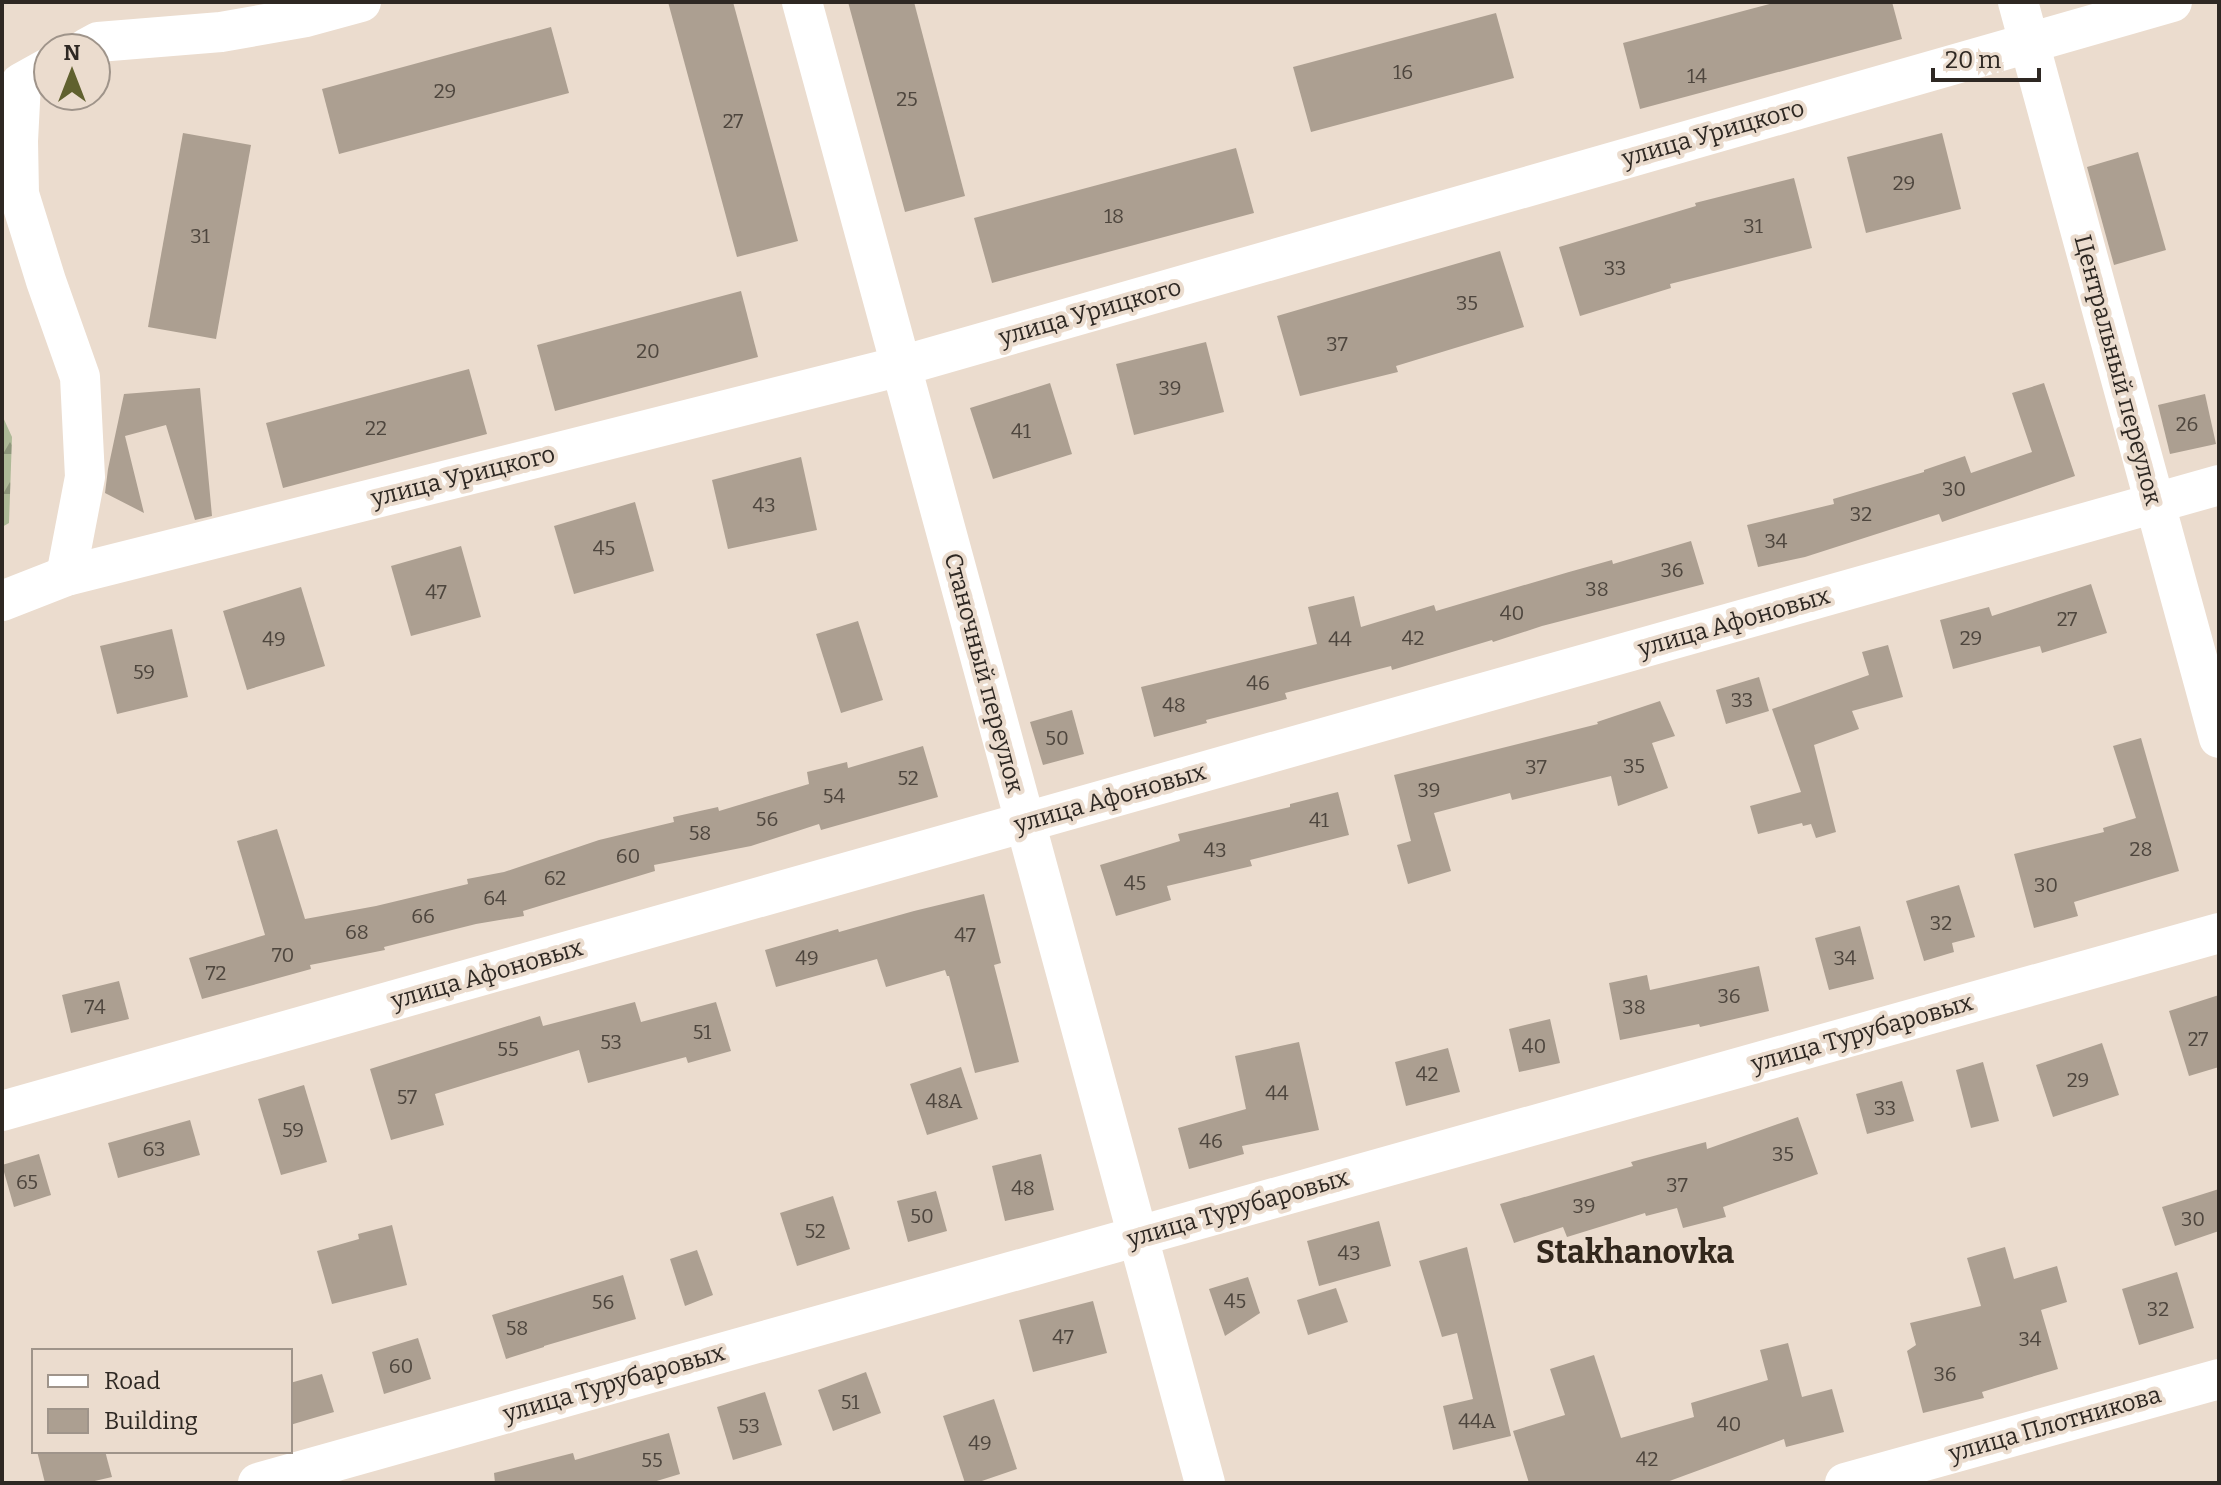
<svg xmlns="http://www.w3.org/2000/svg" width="2221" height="1485" viewBox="0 0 2221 1485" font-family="Bitter,serif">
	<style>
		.forest { fill: url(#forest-firs) }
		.building { fill: #ac9f91 }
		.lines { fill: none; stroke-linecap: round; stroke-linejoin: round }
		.minor { stroke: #fff; stroke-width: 40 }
		.labels { text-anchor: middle; stroke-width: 8; stroke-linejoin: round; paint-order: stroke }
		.number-label { font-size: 20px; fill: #4e463e }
		.street-label { font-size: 24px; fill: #2e2823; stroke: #ebdcce }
		.district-label { font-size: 32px; font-weight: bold; fill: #32271c; stroke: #ebdcce }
	</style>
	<defs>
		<pattern id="forest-firs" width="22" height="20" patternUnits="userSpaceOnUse" patternTransform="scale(2)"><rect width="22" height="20" fill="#aeba97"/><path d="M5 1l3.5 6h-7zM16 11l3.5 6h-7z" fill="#8e977b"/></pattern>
	</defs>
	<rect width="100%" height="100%" fill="#ebdcce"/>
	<polygon class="forest" points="2,415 12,437 9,523 2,527"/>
	<g class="building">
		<polygon points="668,2 733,2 798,241 737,257"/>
		<polygon points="848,2 914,2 965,196 905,212"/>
		<polygon points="1777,2 1892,2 1902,39 1640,109 1623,43"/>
		<polygon points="1496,13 1514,78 1311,132 1293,67"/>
		<polygon points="551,27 569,93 339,154 322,89"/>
		<polygon points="183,133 251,145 216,339 148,327"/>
		<polygon points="1942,133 1961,209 1866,233 1847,157"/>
		<polygon points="1236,148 1254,213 992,283 974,218"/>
		<polygon points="2138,152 2166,250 2114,265 2087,167"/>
		<polygon points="1794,178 1812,248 1670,284 1671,288 1580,316 1559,247 1696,206 1695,203"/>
		<polygon points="1500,251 1524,327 1396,366 1398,372 1300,396 1277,316"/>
		<polygon points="741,291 758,357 555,411 537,345"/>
		<polygon points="1206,342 1224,412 1134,435 1116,364"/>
		<polygon points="469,369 487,434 283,488 266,423"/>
		<polygon points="1050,383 1072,454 993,479 970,408"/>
		<polygon points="2044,383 2075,476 1942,522 1939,514 1805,557 1758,567 1747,525 1834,504 1833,499 1924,472 1924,470 1965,456 1971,473 2032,452 2012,393"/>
		<polygon points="200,388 212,516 195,520 166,425 125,436 144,513 105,493 108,469 124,394"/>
		<polygon points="2205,394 2216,444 2170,454 2158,405"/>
		<polygon points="801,457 817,530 728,549 712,480"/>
		<polygon points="635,502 654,571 574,594 554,526"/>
		<polygon points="1691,541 1704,584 1542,626 1493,642 1492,640 1392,670 1391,666 1285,693 1287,699 1206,720 1207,723 1154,737 1141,687 1317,644 1308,607 1354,596 1361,627 1434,605 1436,611 1569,572 1612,560 1613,564"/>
		<polygon points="461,546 481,617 411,636 391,566"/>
		<polygon points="2091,584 2107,633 2042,653 2040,646 1953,669 1940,620 1989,607 1992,616"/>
		<polygon points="301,587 325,666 247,690 223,611"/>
		<polygon points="858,621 883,700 841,713 816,634"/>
		<polygon points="172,629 188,697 117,714 100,646"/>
		<polygon points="1888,645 1903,697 1852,711 1859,729 1814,745 1836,832 1816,838 1811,824 1803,826 1802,823 1758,834 1750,806 1801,792 1772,709 1869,675 1862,652"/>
		<polygon points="1759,677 1769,711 1726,724 1716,690"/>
		<polygon points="1660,701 1675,736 1652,743 1668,788 1618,806 1611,776 1512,800 1510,793 1434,813 1451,871 1408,884 1397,845 1411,841 1394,775 1598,724 1597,722"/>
		<polygon points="1072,710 1084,754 1043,765 1030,722"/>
		<polygon points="2141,738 2179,871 2074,902 2078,916 2034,928 2014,854 2104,832 2103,828 2136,818 2113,746"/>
		<polygon points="923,746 938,797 821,830 819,824 751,846 654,865 655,871 523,911 524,916 476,924 384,947 385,950 310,965 311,969 202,999 189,958 265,935 237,841 277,829 305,919 376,906 468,884 467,879 504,872 599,840 674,822 673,817 718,807 719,811 809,784 807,772 847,762 848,768"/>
		<polygon points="1338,792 1349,835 1250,860 1252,866 1167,886 1171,900 1116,916 1100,865 1180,841 1178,834 1290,807 1290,804"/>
		<polygon points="1959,885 1975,937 1952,943 1954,952 1924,961 1906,901"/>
		<polygon points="984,894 1001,963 994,965 1019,1062 975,1073 949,976 947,976 945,970 886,987 877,959 776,987 765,950 838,929 839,932 914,911"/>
		<polygon points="1860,926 1874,979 1829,990 1815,938"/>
		<polygon points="1759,966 1769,1011 1700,1027 1699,1024 1620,1040 1609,983 1647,975 1650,990"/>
		<polygon points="119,981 129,1019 71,1033 62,995"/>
		<polygon points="2219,995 2219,1067 2189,1076 2169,1011"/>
		<polygon points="635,1002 641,1022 716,1002 731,1051 688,1063 686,1057 588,1083 579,1050 435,1094 444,1125 391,1140 370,1069 540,1016 543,1026"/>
		<polygon points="1550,1019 1560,1063 1519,1072 1509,1029"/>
		<polygon points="1299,1042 1319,1130 1242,1146 1244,1154 1189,1169 1178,1128 1246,1109 1235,1056"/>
		<polygon points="2102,1043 2119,1095 2053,1117 2036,1065"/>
		<polygon points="1448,1048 1460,1092 1406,1106 1395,1062"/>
		<polygon points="1983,1062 1999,1121 1971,1128 1956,1070"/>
		<polygon points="961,1067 978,1119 927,1135 910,1084"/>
		<polygon points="1902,1081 1914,1121 1867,1134 1856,1094"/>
		<polygon points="304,1085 327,1162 281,1175 258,1099"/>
		<polygon points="1798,1117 1818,1174 1723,1207 1726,1217 1683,1228 1677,1208 1646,1216 1645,1213 1567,1237 1563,1227 1514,1243 1500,1204 1633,1166 1631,1162 1706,1142 1707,1149"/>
		<polygon points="190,1120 200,1155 118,1178 108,1143"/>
		<polygon points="39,1154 51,1195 14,1207 2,1165"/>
		<polygon points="1041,1154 1054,1210 1005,1221 992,1166"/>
		<polygon points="2219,1189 2219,1231 2175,1246 2162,1207"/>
		<polygon points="936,1191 947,1231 908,1242 897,1201"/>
		<polygon points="833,1196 850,1249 797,1266 780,1213"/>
		<polygon points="1379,1221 1391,1266 1319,1286 1307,1241"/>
		<polygon points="392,1225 407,1285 332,1304 317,1251 359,1239 358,1234"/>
		<polygon points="1467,1247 1511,1436 1453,1450 1443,1406 1473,1399 1457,1333 1442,1337 1419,1261"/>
		<polygon points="2005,1247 2014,1279 2057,1266 2067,1302 2041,1310 2058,1369 1982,1392 1984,1398 1923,1413 1907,1351 1916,1345 1910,1323 1981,1306 1967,1258"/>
		<polygon points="697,1250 713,1295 685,1306 670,1259"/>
		<polygon points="2177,1272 2194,1328 2139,1345 2122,1289"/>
		<polygon points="623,1275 636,1319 544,1346 544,1347 506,1359 492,1315"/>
		<polygon points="1248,1277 1260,1313 1225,1336 1209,1289"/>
		<polygon points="1336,1288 1348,1322 1308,1335 1297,1300"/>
		<polygon points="1093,1301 1107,1353 1033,1372 1019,1320"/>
		<polygon points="418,1338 431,1379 384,1394 372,1352"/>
		<polygon points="1788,1343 1802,1397 1832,1389 1844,1432 1786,1447 1784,1439 1664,1483 1529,1483 1513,1431 1565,1415 1550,1369 1594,1355 1621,1438 1694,1417 1691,1403 1768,1380 1760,1350"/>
		<polygon points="866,1372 881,1413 833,1431 818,1390"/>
		<polygon points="322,1374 334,1412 290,1425 290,1383"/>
		<polygon points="765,1392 782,1445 733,1460 717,1407"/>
		<polygon points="994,1399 1017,1469 976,1483 965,1483 943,1416"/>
		<polygon points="669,1433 680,1474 650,1483 495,1483 494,1473 573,1453 575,1460"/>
		<polygon points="37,1451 105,1451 112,1477 86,1483 45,1483"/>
	</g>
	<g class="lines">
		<g class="minor">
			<polyline points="802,2 1205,1483"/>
			<polyline points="2018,2 2219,738"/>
			<polyline points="87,48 98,42 221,32 306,17 361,2"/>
			<polyline points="48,68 21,83 18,141 19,194 46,281 80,377 85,477 66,576"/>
			<polyline points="2,601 66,576 901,366 2172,2"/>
			<polyline points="2,1111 2219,485"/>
			<polyline points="258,1483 2219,933"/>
			<polyline points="1845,1483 2219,1379"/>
		</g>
	</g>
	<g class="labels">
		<g class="number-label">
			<text x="1403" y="79">16</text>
			<text x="1697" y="83">14</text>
			<text x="445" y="98">29</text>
			<text x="907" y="106">25</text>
			<text x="733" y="128">27</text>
			<text x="1904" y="190">29</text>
			<text x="1114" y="223">18</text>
			<text x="1753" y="233">31</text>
			<text x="200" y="243">31</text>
			<text x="1615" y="275">33</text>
			<text x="1467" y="310">35</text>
			<text x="1337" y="351">37</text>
			<text x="648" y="358">20</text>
			<text x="1170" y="395">39</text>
			<text x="2187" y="431">26</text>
			<text x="376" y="435">22</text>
			<text x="1021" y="438">41</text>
			<text x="1954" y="496">30</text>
			<text x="764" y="512">43</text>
			<text x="1861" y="521">32</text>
			<text x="1776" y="548">34</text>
			<text x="604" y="555">45</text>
			<text x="1672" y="577">36</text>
			<text x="1597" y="596">38</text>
			<text x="436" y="599">47</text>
			<text x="1512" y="620">40</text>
			<text x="2067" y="626">27</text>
			<text x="1413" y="645">42</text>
			<text x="1971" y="645">29</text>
			<text x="274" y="646">49</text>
			<text x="1340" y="646">44</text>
			<text x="144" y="679">59</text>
			<text x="1258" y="690">46</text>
			<text x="1742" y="707">33</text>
			<text x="1174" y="712">48</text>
			<text x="1057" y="745">50</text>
			<text x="1634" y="773">35</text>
			<text x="1536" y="774">37</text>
			<text x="908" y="785">52</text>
			<text x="1429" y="797">39</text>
			<text x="834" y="803">54</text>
			<text x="767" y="826">56</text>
			<text x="1319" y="827">41</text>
			<text x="700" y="840">58</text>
			<text x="2141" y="856">28</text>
			<text x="1215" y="857">43</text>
			<text x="628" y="863">60</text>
			<text x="555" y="885">62</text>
			<text x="1135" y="890">45</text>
			<text x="2046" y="892">30</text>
			<text x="495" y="905">64</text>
			<text x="423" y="923">66</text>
			<text x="1941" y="930">32</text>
			<text x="357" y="939">68</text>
			<text x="965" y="942">47</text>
			<text x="283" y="962">70</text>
			<text x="807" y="965">49</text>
			<text x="1845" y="965">34</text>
			<text x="216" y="980">72</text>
			<text x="1729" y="1003">36</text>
			<text x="95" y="1014">74</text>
			<text x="1634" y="1014">38</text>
			<text x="702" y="1039">51</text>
			<text x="2198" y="1046">27</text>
			<text x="611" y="1049">53</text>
			<text x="1534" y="1053">40</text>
			<text x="508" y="1056">55</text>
			<text x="1427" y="1081">42</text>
			<text x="2078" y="1087">29</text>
			<text x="1277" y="1100">44</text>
			<text x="407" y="1104">57</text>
			<text x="944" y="1108">48А</text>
			<text x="1885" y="1115">33</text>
			<text x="293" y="1137">59</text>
			<text x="1211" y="1148">46</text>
			<text x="154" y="1156">63</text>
			<text x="1783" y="1161">35</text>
			<text x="27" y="1189">65</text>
			<text x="1677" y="1192">37</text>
			<text x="1023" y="1195">48</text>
			<text x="1584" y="1213">39</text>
			<text x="922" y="1223">50</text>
			<text x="2193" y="1226">30</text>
			<text x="815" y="1238">52</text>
			<text x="1349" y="1260">43</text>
			<text x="1235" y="1308">45</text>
			<text x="603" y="1309">56</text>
			<text x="2158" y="1316">32</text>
			<text x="517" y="1335">58</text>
			<text x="1063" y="1344">47</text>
			<text x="2030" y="1346">34</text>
			<text x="401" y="1373">60</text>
			<text x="1945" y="1381">36</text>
			<text x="850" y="1409">51</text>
			<text x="1477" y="1428">44А</text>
			<text x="1729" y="1431">40</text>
			<text x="749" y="1433">53</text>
			<text x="980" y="1450">49</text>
			<text x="1647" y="1466">42</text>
			<text x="652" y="1467">55</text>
		</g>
		<g class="street-label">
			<text transform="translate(1713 133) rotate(-16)" y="8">улица Урицкого</text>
			<text transform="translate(1090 312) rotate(-16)" y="8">улица Урицкого</text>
			<text transform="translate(2118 370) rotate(75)" y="8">Центральный переулок</text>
			<text transform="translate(463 476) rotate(-14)" y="8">улица Урицкого</text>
			<text transform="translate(1734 622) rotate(-16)" y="8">улица Афоновых</text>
			<text transform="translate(984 673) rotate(75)" y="8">Станочный переулок</text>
			<text transform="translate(1110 798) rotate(-16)" y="8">улица Афоновых</text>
			<text transform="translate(487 974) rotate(-16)" y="8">улица Афоновых</text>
			<text transform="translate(1862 1033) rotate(-16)" y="8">улица Турубаровых</text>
			<text transform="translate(1238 1208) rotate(-16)" y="8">улица Турубаровых</text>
			<text transform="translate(614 1383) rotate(-16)" y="8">улица Турубаровых</text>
			<text transform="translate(2055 1424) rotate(-16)" y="8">улица Плотникова</text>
		</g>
		<g class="district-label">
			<text x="1635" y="1263">Stakhanovka</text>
		</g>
	</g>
	<rect width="2221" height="1485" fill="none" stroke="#2e2823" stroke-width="8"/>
	<rect x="32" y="1349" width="260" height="104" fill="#ebdcce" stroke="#9f948a" stroke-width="2"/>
	<rect x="48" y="1375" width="40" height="12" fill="#ffffff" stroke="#9f948a" stroke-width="2"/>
	<text x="104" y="1389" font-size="24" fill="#2e2823">Road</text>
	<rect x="48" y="1409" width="40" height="24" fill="#ac9f91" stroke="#9f948a" stroke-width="2"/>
	<text x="104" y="1429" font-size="24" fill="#2e2823">Building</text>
	<g transform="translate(72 72)"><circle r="38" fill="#ebdcce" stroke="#9f948a" stroke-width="2"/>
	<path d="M0-6L14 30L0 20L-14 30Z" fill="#60612f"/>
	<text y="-12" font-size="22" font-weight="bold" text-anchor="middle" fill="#2e2823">N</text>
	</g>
	<path d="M1933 68v12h106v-12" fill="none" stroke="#2e2823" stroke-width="4"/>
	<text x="1945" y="68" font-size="24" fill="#2e2823" stroke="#ebdcce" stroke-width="6" paint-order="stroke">20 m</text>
</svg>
